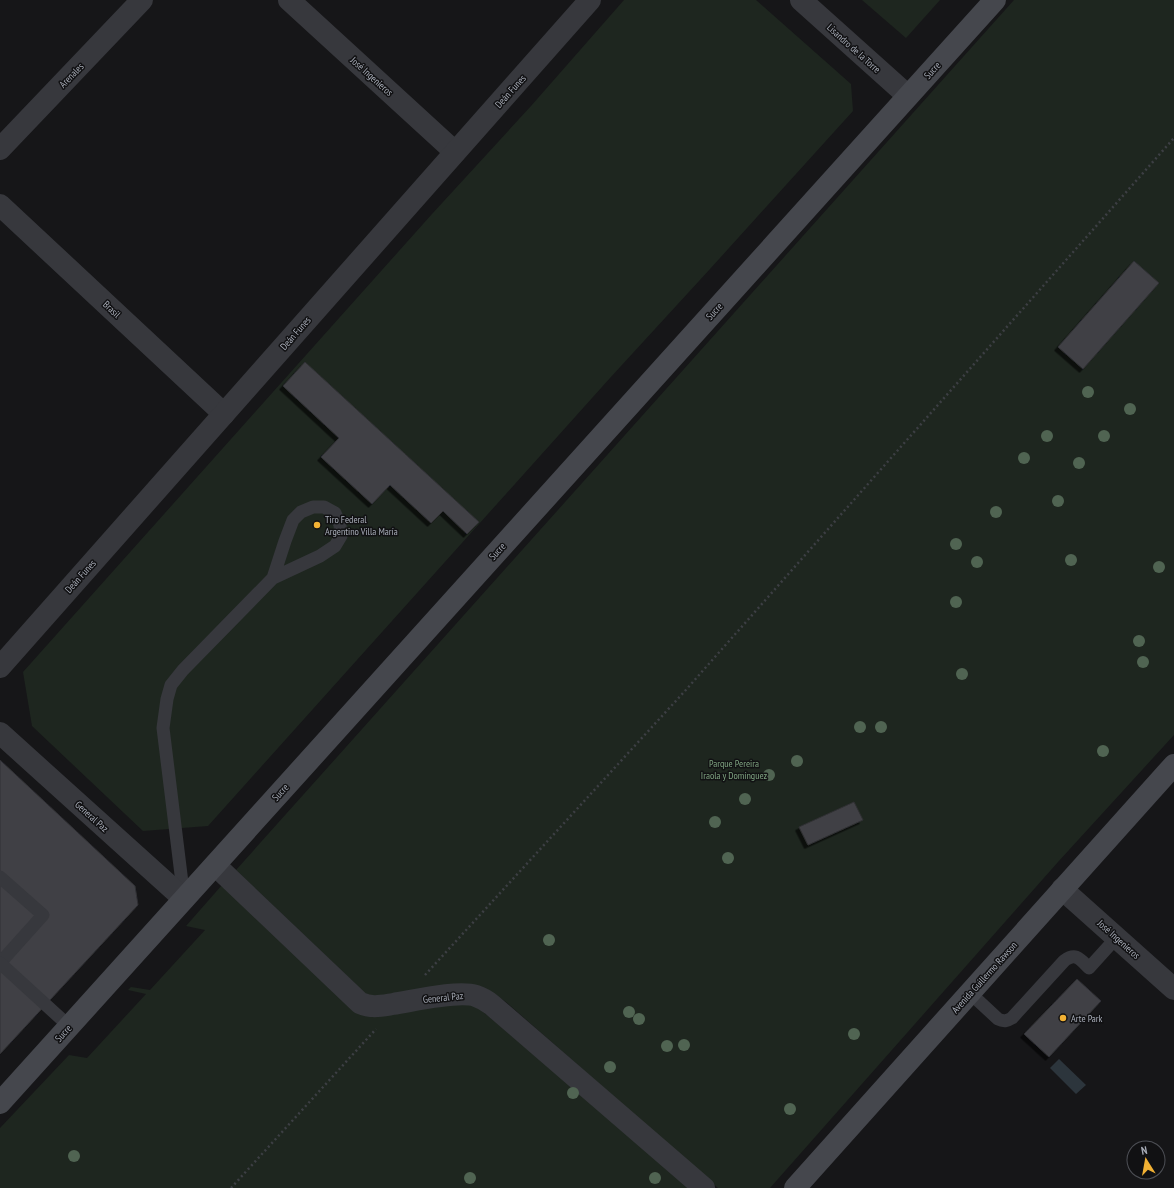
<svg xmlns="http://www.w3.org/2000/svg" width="1174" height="1188" viewBox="0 0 1174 1188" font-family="'PT Sans Narrow',sans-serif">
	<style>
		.green { fill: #1e261f }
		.water { fill: #2c353c }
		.building { fill: #404145; stroke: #303034; filter: url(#shadow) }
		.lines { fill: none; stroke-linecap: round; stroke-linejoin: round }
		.path { stroke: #3d3f44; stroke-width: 2.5; stroke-dasharray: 2 3; stroke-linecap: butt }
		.service { stroke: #37383d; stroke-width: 13 }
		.minor { stroke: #37383d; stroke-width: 22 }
		.secondary { stroke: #45474d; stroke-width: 22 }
		.tree { fill: #506452 }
		.poi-dot { fill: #f2b134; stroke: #111113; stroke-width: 1.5 }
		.labels { text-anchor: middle; stroke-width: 3; stroke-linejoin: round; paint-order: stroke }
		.street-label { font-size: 10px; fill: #a8adb8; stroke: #111113 }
		.poi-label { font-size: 10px; fill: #a8adb8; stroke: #111113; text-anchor: start }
		.park-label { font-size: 10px; fill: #7fa381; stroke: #111113 }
	</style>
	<defs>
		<filter id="shadow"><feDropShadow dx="-3.5" dy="3.5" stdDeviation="0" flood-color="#0009"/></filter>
	</defs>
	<rect width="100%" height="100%" fill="#161618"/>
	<g class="green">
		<polygon points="624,0 756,0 851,84 853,111 710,269 610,378 208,826 143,831 32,726 23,672 432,214 531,106"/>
		<polygon points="862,0 940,0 906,38"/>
		<polygon points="1014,0 1174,0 1174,735 1058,862 770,1188 718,1188 506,1002 493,993 462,1003 474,1004 691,1188 0,1188 0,1128 69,1055 87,1058 146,994 128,990 131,987 150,990 205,930 186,926 222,885 371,999 236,870"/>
	</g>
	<polygon class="water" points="1059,1059 1086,1085 1076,1094 1050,1068"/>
	<g class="building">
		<polygon points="1134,261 1159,283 1083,369 1058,347"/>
		<polygon points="305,362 479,522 467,534 443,511 431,523 390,485 372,504 321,457 339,438 283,386"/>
		<polygon points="0,760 135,886 138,905 0,1054"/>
		<polygon points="854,802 863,820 808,845 799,827"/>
		<polygon points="1077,979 1101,1001 1049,1057 1024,1034"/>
	</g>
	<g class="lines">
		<g class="path">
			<polyline points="425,975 684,692 1174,138"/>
			<polyline points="231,1188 376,1029"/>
		</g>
		<g class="service">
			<polyline points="0,877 43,915 0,963"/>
			<polyline points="184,899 163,728 167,699 171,685 183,670 273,578 320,556 335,546 341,536 340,525 335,513 324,507 313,507 301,512 293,520 285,541 273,578"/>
			<polyline points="0,963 69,1026"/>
			<path d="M970,993L998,1019C1004,1022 1007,1021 1012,1018L1064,961C1076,952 1080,959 1089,968L1117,937"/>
		</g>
		<g class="minor">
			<polyline points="289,0 455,152"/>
			<polyline points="801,0 908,96"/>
			<polyline points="0,149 142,0"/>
			<polyline points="0,205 224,414"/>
			<polyline points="0,667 590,0"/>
			<polyline points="0,733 184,899"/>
			<path d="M215,865L360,1003C372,1008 380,1006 393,1004C413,1001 458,990 476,996C482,998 487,1001 492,1005L704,1188"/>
			<polyline points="1062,889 1174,989"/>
		</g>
		<g class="secondary">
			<polyline points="0,1103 995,0"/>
			<polyline points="795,1188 1174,765"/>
		</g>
	</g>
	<g class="tree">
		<circle cx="1088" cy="392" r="6"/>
		<circle cx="1130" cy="409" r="6"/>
		<circle cx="1047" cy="436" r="6"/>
		<circle cx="1104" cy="436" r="6"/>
		<circle cx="1024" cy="458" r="6"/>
		<circle cx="1079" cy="463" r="6"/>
		<circle cx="1058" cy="501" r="6"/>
		<circle cx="996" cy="512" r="6"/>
		<circle cx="956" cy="544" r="6"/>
		<circle cx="1071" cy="560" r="6"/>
		<circle cx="977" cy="562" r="6"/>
		<circle cx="1159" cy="567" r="6"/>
		<circle cx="956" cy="602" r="6"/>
		<circle cx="1139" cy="641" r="6"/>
		<circle cx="1143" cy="662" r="6"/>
		<circle cx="962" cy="674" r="6"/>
		<circle cx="860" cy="727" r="6"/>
		<circle cx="881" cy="727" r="6"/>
		<circle cx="1103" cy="751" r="6"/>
		<circle cx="797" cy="761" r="6"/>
		<circle cx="769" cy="775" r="6"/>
		<circle cx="745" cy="799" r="6"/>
		<circle cx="715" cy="822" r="6"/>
		<circle cx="728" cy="858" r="6"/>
		<circle cx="549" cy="940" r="6"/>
		<circle cx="629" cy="1012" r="6"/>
		<circle cx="639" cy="1019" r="6"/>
		<circle cx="854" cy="1034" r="6"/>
		<circle cx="684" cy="1045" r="6"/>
		<circle cx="667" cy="1046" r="6"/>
		<circle cx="610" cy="1067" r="6"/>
		<circle cx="573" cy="1093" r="6"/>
		<circle cx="790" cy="1109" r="6"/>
		<circle cx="74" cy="1156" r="6"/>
		<circle cx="470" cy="1178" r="6"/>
		<circle cx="655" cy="1178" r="6"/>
	</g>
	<g class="poi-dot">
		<circle cx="317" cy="525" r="4"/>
		<circle cx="1063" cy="1018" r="4"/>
	</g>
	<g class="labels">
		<g class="street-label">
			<text transform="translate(854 48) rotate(42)" y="4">Lisandro de la Torre</text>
			<text transform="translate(932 70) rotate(-48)" y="4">Sucre</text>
			<text transform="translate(71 75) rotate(-46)" y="4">Arenales</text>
			<text transform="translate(372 76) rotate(42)" y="4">José Ingenieros</text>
			<text transform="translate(510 91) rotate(-48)" y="4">Deán Funes</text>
			<text transform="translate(112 309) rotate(43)" y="4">Brasil</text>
			<text transform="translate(714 311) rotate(-48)" y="4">Sucre</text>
			<text transform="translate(295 333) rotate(-49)" y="4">Deán Funes</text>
			<text transform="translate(497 551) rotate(-48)" y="4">Sucre</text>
			<text transform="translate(80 576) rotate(-48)" y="4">Deán Funes</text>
			<text transform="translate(280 792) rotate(-48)" y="4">Sucre</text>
			<text transform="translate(92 816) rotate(42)" y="4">General Paz</text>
			<text transform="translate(1119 939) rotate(42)" y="4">José Ingenieros</text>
			<text transform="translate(984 977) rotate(-48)" y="4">Avenida Guillermo Rawson</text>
			<text transform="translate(443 997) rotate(-6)" y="4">General Paz</text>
			<text transform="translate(63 1033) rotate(-48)" y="4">Sucre</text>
		</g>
		<g class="poi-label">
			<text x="325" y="523">Tiro Federal<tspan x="325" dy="12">Argentino Villa María</tspan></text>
			<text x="1071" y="1022">Arte Park</text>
		</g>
		<g class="park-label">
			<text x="734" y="767">Parque Pereira<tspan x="734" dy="12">Iraola y Domínguez</tspan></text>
		</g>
	</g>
	<g transform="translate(1146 1160) rotate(349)"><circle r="19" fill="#111113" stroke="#4d4f55"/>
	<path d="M0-3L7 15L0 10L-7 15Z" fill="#f2b134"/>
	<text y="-6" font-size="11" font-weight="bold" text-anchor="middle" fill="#a8adb8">N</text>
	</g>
</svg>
